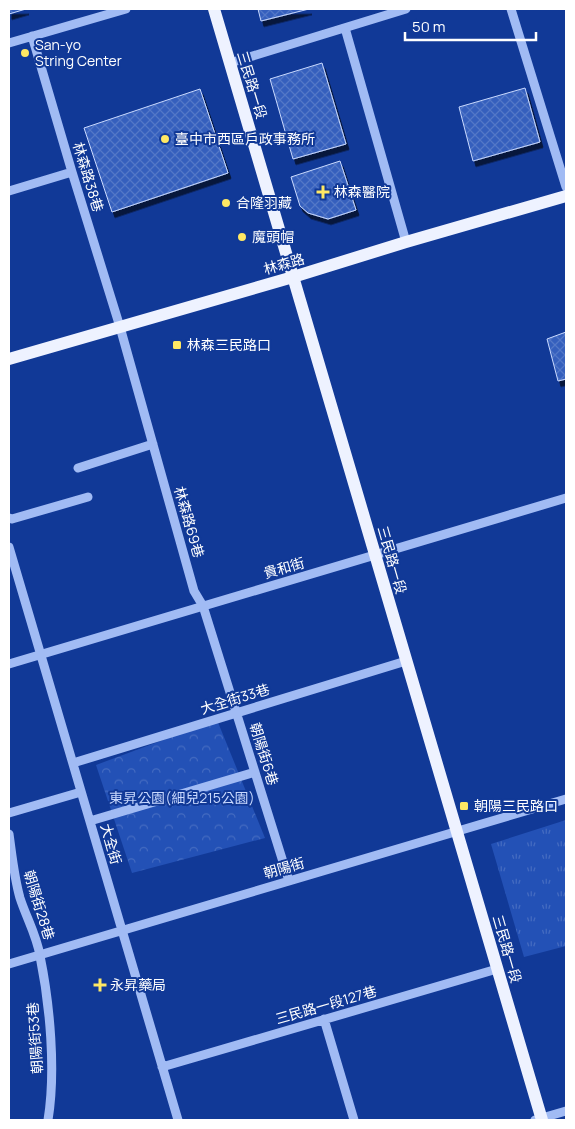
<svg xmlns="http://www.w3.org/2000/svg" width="575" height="1129" font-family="Manrope,'Noto Sans TC',sans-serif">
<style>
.grass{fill:url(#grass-tufts)}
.park{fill:url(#park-crowns)}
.building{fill:url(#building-cross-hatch);stroke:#c9d9fe;filter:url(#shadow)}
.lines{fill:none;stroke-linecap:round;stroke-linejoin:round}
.minor{stroke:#a1bbf4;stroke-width:9}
.major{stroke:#eef2ff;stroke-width:12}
.poi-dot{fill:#ffe864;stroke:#113997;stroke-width:2}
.labels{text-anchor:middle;stroke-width:4;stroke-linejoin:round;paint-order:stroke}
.poi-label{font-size:14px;fill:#fff;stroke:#113997;text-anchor:start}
.street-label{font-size:14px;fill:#fff;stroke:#113997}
.park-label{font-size:14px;fill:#c9d9fe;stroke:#113997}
</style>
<defs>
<pattern id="grass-tufts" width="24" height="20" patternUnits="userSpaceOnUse" patternTransform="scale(1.25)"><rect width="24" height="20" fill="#2351b6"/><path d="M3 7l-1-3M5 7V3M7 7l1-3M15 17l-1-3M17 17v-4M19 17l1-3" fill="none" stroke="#446bc1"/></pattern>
<pattern id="park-crowns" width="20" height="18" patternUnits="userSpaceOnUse" patternTransform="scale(1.25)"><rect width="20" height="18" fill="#2351b6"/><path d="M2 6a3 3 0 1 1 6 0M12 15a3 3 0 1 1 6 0" fill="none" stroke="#446bc1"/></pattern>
<pattern id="building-cross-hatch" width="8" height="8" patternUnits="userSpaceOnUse" patternTransform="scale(1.25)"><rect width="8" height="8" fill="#345fbd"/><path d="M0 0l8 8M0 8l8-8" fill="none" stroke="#5277c7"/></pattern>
<filter id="shadow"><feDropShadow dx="3" dy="5.5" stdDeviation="0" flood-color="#0009"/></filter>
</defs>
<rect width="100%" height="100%" fill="#113997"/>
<path class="grass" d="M 566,820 L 566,946 L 524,957 L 491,844 Z"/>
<path class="park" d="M 217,720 L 265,838 L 132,873 L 96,765 Z"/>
<path class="building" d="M 9,9 L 26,9 L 9,14 Z
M 258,9 L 309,9 L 261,21 Z
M 322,63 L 346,144 L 293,159 L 270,79 Z
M 525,88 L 540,142 L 473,161 L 459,107 Z
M 200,89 L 228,173 L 112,212 L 84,128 Z
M 340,161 L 356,210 L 328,219 L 308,213 L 300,206 L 291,177 Z
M 566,332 L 566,379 L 558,381 L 547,339 Z"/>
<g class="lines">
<path class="minor" d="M 511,9 L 566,187
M 345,28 L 406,242
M 32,36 L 72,172 L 120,327 L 194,591 L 203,606 L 289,881
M 9,43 L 126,9
M 230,63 L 406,9
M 9,191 L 72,172
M 78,468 L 153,444
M 9,518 L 12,519 L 88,497
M 9,547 L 178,1120
M 9,664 L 566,498
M 73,763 L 406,661
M 9,813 L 81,792
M 90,821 L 255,772
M 9,834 C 12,855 14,877 20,898 C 26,917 37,936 40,956 C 50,1005 56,1071 48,1120
M 9,964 L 566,799
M 324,1019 L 354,1120
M 162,1067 L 497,969
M 535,1120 L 566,1111"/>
<path class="major" d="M 214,9 L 542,1120
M 9,359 L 293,277 L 406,242 L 566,196"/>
</g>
<g class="poi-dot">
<circle cx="25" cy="53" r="5"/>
<circle cx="165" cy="139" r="5"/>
<path d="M320.5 184.5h5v5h5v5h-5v5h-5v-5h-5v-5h5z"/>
<circle cx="226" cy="203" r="5"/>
<circle cx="242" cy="237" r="5"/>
<rect x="172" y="340" width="10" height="10" rx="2.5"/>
<rect x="459" y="801" width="10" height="10" rx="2.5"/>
<path d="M97.5 977.5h5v5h5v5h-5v5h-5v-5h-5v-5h5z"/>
</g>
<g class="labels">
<g class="poi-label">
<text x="35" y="50">San-yo<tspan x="35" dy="16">String Center</tspan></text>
<text x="175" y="144">臺中市西區戶政事務所</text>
<text x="334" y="197">林森醫院</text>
<text x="236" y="208">合隆羽藏</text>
<text x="252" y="242">魔頭帽</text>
<text x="187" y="350">林森三民路口</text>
<text x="474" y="811">朝陽三民路口</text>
<text x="110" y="990">永昇藥局</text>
</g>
<g class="street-label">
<text transform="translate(252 85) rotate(73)" y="5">三民路一段</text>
<text transform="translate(88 177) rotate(73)" y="5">林森路38巷</text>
<text transform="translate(284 264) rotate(-16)" y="5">林森路</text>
<text transform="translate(189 522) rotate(74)" y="5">林森路69巷</text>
<text transform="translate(392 560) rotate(74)" y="5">三民路一段</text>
<text transform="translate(284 568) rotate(-16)" y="5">貴和街</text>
<text transform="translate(235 699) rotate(-17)" y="5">大全街33巷</text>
<text transform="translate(264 754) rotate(73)" y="5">朝陽街6巷</text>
<text transform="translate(111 844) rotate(74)" y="5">大全街</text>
<text transform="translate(284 868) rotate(-16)" y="5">朝陽街</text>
<text transform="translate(39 905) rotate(73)" y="5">朝陽街28巷</text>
<text transform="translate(507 949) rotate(74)" y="5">三民路一段</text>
<text transform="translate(326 1005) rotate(-16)" y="5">三民路一段127巷</text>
<text transform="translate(35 1038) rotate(-94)" y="5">朝陽街53巷</text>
</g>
<g class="park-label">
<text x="182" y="803">東昇公園(細兒215公園)</text>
</g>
</g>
<rect width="575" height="1129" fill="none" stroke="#ffffff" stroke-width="20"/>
<path d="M405 32v8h131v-8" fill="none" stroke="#ffffff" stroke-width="2.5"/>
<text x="412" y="32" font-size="15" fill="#ffffff" stroke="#113997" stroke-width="4" paint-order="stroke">50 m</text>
</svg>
